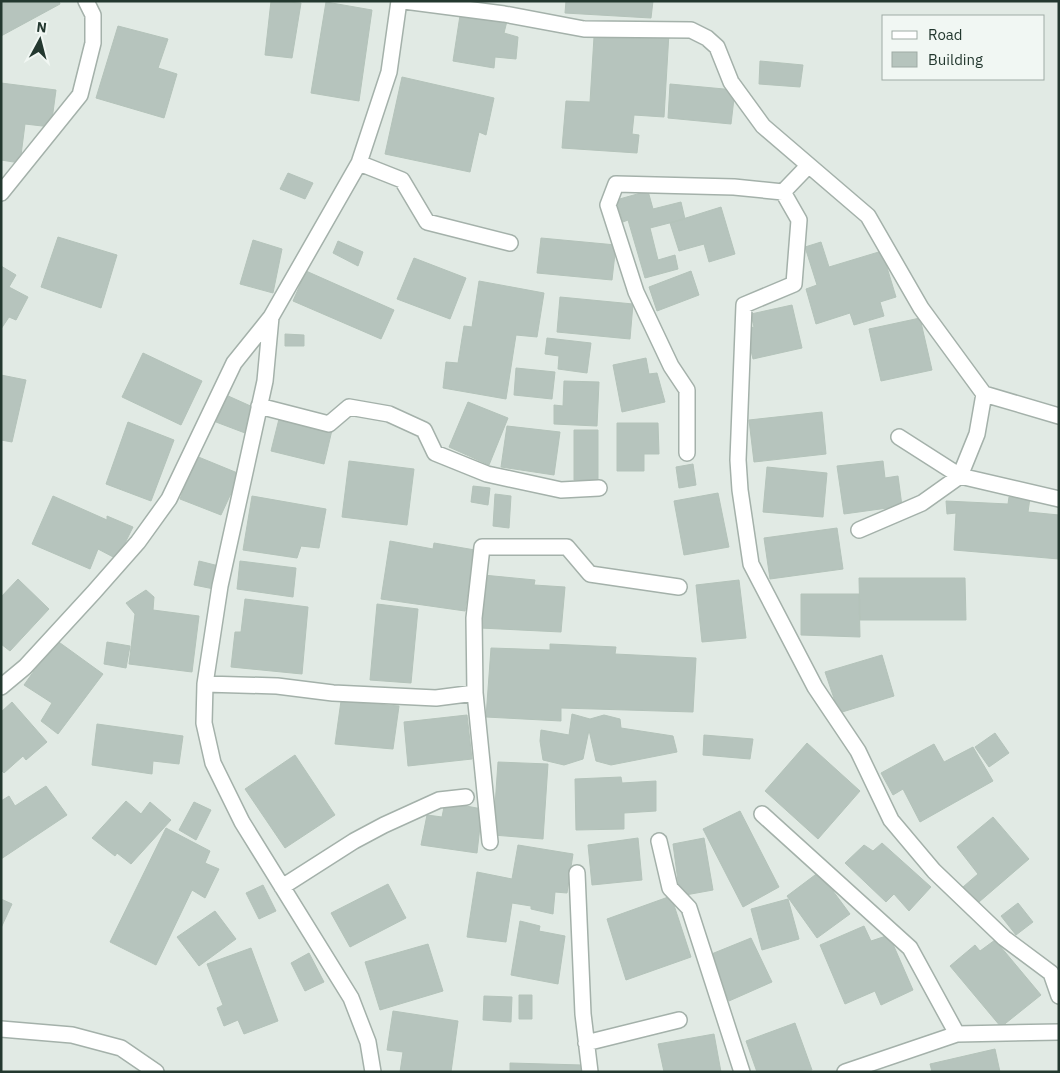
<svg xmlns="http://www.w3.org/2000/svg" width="1060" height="1073" font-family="'IBM Plex Sans',sans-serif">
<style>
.building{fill:#b6c4bd;stroke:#b4c3ba}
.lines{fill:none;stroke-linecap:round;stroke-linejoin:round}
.minor-casing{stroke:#a4b1aa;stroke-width:18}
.minor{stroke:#fff;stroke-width:15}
</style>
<rect width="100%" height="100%" fill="#e1eae4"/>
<path class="building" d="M 1,1 L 59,1 L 60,4 L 1,36 Z
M 271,1 L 301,3 L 292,58 L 265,55 Z
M 566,1 L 653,1 L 651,18 L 565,13 Z
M 326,2 L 372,10 L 359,101 L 311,93 Z
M 461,9 L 508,17 L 504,33 L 518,37 L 516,59 L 495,57 L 494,68 L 453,61 Z
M 118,26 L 168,39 L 158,68 L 177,74 L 164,118 L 96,98 Z
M 614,30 L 669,33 L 664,117 L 634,115 L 632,134 L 639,135 L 637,153 L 562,148 L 566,101 L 590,102 L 594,37 L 613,38 Z
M 760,61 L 803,65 L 800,87 L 759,84 Z
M 402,77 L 494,98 L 486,135 L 479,132 L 470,172 L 385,154 Z
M 1,83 L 56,90 L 51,127 L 25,124 L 20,163 L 1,160 Z
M 670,84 L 735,90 L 731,124 L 668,118 Z
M 288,173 L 313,183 L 305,199 L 280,189 Z
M 648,191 L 653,209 L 681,202 L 685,219 L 650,228 L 658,260 L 675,255 L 678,269 L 645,278 L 628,220 L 623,222 L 616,200 Z
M 721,207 L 735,254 L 709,262 L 704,244 L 679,251 L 670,223 Z
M 58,237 L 117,255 L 101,308 L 41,287 Z
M 541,238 L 616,245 L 612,280 L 537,273 Z
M 253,240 L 282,249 L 273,293 L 240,284 Z
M 338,241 L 363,252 L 358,266 L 333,253 Z
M 821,242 L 829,267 L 882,251 L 896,297 L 880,302 L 884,316 L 854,325 L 850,313 L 816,324 L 806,289 L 817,285 L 805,247 Z
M 414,258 L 466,278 L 450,319 L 397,299 Z
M 1,266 L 16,275 L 9,287 L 28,297 L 16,320 L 9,317 L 1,329 Z
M 306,271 L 394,310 L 381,339 L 293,301 Z
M 691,271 L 699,295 L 657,311 L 649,287 Z
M 479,281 L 544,293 L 537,337 L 516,335 L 506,399 L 443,388 L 446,362 L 458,363 L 464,326 L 472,327 Z
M 560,297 L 633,304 L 630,339 L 557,332 Z
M 792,305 L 802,348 L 753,359 L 746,329 L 754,327 L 751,314 Z
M 920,318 L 932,370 L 881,381 L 869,329 Z
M 285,334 L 304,335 L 304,346 L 285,346 Z
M 547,338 L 591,343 L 587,373 L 558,369 L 559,356 L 545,354 Z
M 143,353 L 202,381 L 181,425 L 122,397 Z
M 646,358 L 649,374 L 657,373 L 665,402 L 622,412 L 613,365 Z
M 516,368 L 555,372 L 552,399 L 514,395 Z
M 1,375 L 26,380 L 12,442 L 1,440 Z
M 564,381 L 599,382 L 597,426 L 554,424 L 554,405 L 563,406 Z
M 226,395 L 255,408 L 245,433 L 216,422 Z
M 468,402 L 508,418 L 489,465 L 449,447 Z
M 822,412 L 826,454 L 754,462 L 749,420 Z
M 279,419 L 332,430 L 324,464 L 271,451 Z
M 128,422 L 174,440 L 151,501 L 106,484 Z
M 617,423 L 658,423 L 659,454 L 644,454 L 644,471 L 617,471 Z
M 507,426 L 560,432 L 554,475 L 501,467 Z
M 574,430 L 598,430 L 598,480 L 574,480 Z
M 196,456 L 240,474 L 221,515 L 180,499 Z
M 349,461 L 414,469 L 407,525 L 342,517 Z
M 883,461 L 885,478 L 898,476 L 902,506 L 844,514 L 837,466 Z
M 693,464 L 696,485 L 679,488 L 676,467 Z
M 767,467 L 827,473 L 823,517 L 763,512 Z
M 473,486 L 490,488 L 488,505 L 471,502 Z
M 718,493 L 729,547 L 684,555 L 674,501 Z
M 495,494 L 511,496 L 509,528 L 493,526 Z
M 53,496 L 107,520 L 107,516 L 133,527 L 117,559 L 98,549 L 90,569 L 32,544 Z
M 252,496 L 326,509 L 319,548 L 301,546 L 297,558 L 243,550 Z
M 1009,497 L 1030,498 L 1028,512 L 1059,515 L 1059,559 L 954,550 L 956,513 L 947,514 L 946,501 L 1008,504 Z
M 837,528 L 843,569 L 770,579 L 764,538 Z
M 390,541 L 433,549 L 434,543 L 475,550 L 465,611 L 381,599 Z
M 199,561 L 219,566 L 214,589 L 194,585 Z
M 240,561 L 296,568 L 293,597 L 237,589 Z
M 483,575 L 535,580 L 534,585 L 565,587 L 561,632 L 480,628 Z
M 859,578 L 965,578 L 966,620 L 860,620 Z
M 18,579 L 49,609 L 10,651 L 1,644 L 1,597 Z
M 739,580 L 746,638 L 702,642 L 696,585 Z
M 146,590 L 154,597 L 153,610 L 199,616 L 192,672 L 129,664 L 135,614 L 126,603 Z
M 801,594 L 859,594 L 860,637 L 801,635 Z
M 245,599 L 308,607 L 302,674 L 231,667 L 235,632 L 241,632 Z
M 377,604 L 418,609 L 411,683 L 370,680 Z
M 56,640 L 103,674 L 58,734 L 41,721 L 52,703 L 24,685 Z
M 107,642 L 130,646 L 126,668 L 104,664 Z
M 550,644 L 616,647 L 615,654 L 696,658 L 693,712 L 561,708 L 561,721 L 486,717 L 491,648 L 550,650 Z
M 882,655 L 894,696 L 839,713 L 825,672 Z
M 341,701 L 399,706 L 393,749 L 335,744 Z
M 12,702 L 47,742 L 26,760 L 23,756 L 4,773 L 1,770 L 1,712 Z
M 572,714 L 590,719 L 604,715 L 620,719 L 621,728 L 673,736 L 677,752 L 611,765 L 596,761 L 589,730 L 583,759 L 564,765 L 543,760 L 540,741 L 541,730 L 569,735 Z
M 467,715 L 472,759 L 408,766 L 404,722 Z
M 97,724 L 183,736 L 179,764 L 153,761 L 152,774 L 92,765 Z
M 995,733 L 1009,753 L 989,767 L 975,747 Z
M 704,735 L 753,739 L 750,759 L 703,755 Z
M 807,743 L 860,791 L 818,839 L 765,791 Z
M 934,744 L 944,762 L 973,747 L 993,781 L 920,822 L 903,789 L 893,795 L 881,773 Z
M 295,755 L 335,815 L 285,848 L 245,789 Z
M 498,762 L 548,764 L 543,839 L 493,835 Z
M 621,777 L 622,783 L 656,781 L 656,811 L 624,813 L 624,829 L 576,830 L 575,779 Z
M 46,786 L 67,815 L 1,859 L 1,801 L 9,796 L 15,806 Z
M 126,801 L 141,814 L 150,802 L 171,820 L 131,864 L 117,853 L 115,856 L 92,838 Z
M 194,802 L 211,810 L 196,840 L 179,830 Z
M 445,802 L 482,809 L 477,853 L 421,845 L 427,815 L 442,817 Z
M 740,811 L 779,887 L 743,907 L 703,829 Z
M 993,817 L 1029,859 L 979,902 L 963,887 L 978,874 L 957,847 Z
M 166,828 L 210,851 L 205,863 L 219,869 L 205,898 L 192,890 L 156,965 L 110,942 Z
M 638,838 L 642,880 L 592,885 L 588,845 Z
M 704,838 L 713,890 L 680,896 L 673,844 Z
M 882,843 L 931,887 L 909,911 L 894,894 L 886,902 L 845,863 L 864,845 L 873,851 Z
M 518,845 L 573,854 L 567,893 L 555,892 L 553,914 L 531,909 L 531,906 L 512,903 L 506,942 L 467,937 L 477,872 L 512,879 Z
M 819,872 L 850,914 L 817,938 L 787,896 Z
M 388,884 L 406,918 L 350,947 L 331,913 Z
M 263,885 L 276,911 L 259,919 L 246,893 Z
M 671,896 L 691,957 L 626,980 L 607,919 Z
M 1,899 L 12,904 L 1,928 Z
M 788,899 L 799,939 L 762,950 L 751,909 Z
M 1018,903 L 1033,922 L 1016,935 L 1001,916 Z
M 215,911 L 236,939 L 199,966 L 177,937 Z
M 520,921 L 540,926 L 539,931 L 565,936 L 558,984 L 511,975 Z
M 864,926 L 871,941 L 889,935 L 913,990 L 881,1005 L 875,991 L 845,1004 L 820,945 Z
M 751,938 L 772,982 L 729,1001 L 709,955 Z
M 995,940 L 1041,995 L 1001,1027 L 950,966 L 975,945 L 980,951 Z
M 428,944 L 443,991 L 380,1010 L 365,962 Z
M 251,948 L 278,1021 L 244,1034 L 238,1020 L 224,1026 L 217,1008 L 223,1005 L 207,964 Z
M 309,953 L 324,982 L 305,991 L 291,963 Z
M 519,995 L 532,995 L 532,1019 L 519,1019 Z
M 484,996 L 512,997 L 511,1022 L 483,1020 Z
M 393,1011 L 458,1021 L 451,1072 L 400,1072 L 403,1052 L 387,1050 Z
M 795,1023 L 812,1070 L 757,1072 L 746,1041 Z
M 714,1034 L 721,1072 L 664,1072 L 658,1044 Z
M 995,1049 L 1000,1072 L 932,1072 L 930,1064 Z
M 510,1063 L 582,1065 L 582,1072 L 510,1072 Z"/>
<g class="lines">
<g class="minor-casing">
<path id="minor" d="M 404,1 L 504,14 L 584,29 L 691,30 L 707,38 L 717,47 L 731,82 L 763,126 L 868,216 L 921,308 L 984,394 L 1059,416
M 359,163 L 402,180 L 427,222 L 510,243
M 783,192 L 799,220 L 794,284 L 744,305 L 738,460 L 740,490 L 751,564 L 815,687 L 858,751 L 891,820 L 934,871 L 1004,938 L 1051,973 L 1059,996
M 783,192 L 808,166
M 1,193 L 80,95 L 93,43 L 93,15 L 86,1
M 259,406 L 329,424 L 349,407 L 389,414 L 424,430 L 435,453 L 487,474 L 561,490 L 599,488
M 899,437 L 960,476 L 1059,499
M 687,453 L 687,390 L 671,366 L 636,292 L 608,205 L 616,184 L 734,187 L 783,192
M 859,530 L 922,503 L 960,476 L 977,434 L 984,394
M 205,684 L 277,686 L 333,693 L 436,698 L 475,693 L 474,618 L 482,547 L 567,547 L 590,574 L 679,587
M 1,687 L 25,667 L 94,592 L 138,542 L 169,499 L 234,363 L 271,317
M 475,693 L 490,842
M 762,814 L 910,948 L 957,1034
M 659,841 L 670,888 L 689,908 L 742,1072
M 577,873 L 583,1014 L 590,1072
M 282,887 L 354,841 L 384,825 L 439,800 L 466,797
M 1,1029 L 72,1035 L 121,1048 L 156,1072
M 586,1043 L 679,1020
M 373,1072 L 368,1042 L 351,998 L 242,822 L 213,763 L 204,723 L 205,684 L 220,586 L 265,381 L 271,317 L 359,163 L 389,72 L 399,1
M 845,1072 L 957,1034 L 1059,1032"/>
</g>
<use href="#minor" class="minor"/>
</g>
<rect width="1060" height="1073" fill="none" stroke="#23382f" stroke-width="5"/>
<rect x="882" y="15" width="162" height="65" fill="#f1f7f3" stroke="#9faba5"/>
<rect x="892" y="31" width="25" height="8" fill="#ffffff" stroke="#9faba5"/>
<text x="928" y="40" font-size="15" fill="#23382f">Road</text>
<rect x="892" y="52" width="25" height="15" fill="#b6c4bd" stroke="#9faba5"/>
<text x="928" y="65" font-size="15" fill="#23382f">Building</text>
<g transform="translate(40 40) rotate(7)" stroke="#f1f7f3" stroke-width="4" paint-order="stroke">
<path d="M0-4L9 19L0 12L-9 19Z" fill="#23382f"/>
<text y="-8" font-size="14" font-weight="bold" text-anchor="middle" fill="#23382f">N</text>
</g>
</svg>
